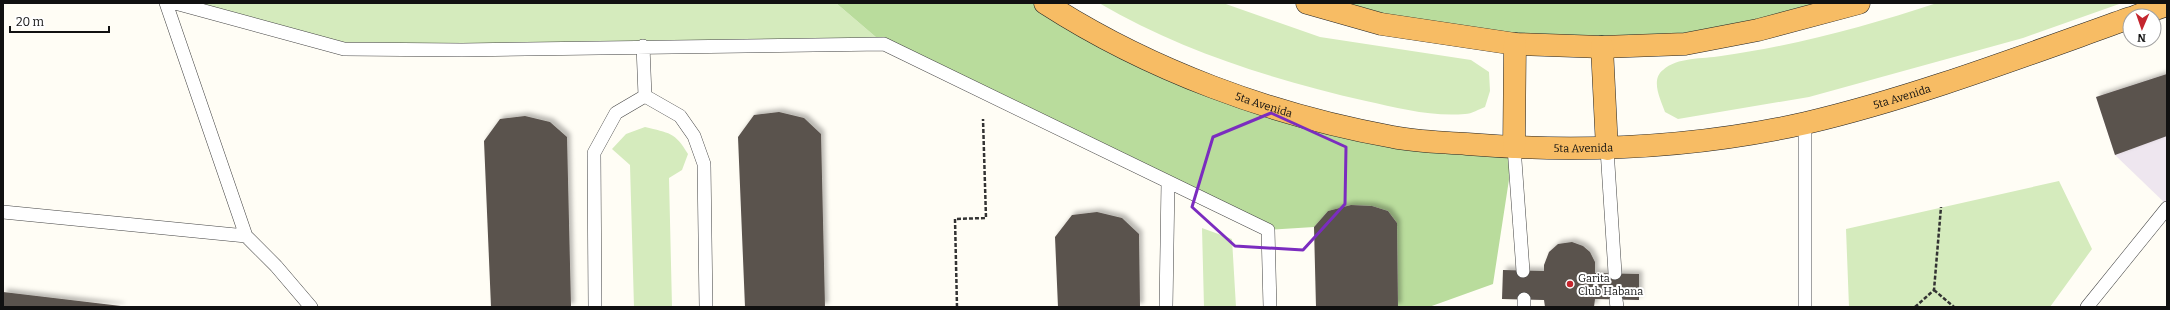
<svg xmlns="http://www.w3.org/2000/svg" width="2170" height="310" font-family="Bitter,serif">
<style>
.industrial{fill:#eee6ef}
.green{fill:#d5ebbd}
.forest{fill:#b9dc9c}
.building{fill:#5a524d;filter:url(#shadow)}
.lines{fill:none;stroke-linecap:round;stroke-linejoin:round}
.service-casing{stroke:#444;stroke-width:14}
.trunk-casing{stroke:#222;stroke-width:23}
.path{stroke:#333;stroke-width:2.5;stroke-dasharray:4 2;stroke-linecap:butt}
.service{stroke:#fff;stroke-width:13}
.trunk{stroke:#f7bc64;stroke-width:22}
.marked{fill:none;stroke:#7b2cbf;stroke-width:3;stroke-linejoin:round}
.poi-dot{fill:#c4262e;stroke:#fff;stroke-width:1.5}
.labels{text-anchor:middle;stroke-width:4;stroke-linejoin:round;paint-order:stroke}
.street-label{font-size:11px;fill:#111;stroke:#fff}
.poi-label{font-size:11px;fill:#111;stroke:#fff;text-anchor:start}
</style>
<defs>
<filter id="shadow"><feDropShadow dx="3.5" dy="-3.5" stdDeviation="2" flood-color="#0004"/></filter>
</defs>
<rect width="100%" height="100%" fill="#fffdf5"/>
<path class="industrial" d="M 2167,74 L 2167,205 L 2115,155 L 2096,97 Z"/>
<path class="green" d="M 195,3 L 836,3 L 884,44 L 344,49 Z
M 1099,3 L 1223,3 L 1320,37 L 1471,60 L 1489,72 L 1490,91 L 1485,107 C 1479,109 1472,114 1465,114 C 1432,117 1398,108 1366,101 C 1274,80 1181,51 1099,3 Z
M 1937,3 L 2122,3 L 2023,38 L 1809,97 L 1678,119 L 1665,112 C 1661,100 1650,80 1663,70 C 1677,57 1703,59 1721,56 C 1794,46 1867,26 1937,3 Z
M 645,127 C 669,133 675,132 688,154 L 682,170 L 669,178 L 672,307 L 634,307 L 630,165 L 612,149 L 626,134 Z
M 2059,181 L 2092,249 L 2050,307 L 1849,307 L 1846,229 Z
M 1202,228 L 1232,239 L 1236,307 L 1204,307 Z"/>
<path class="forest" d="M 836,3 L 1052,3 L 1134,53 L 1301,115 L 1514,147 L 1493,284 L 1429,307 L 1398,307 L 1397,223 L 1388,211 L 1372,206 L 1351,205 L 1328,211 L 1314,227 L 1268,230 L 884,44 Z
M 1307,3 L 1859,3 L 1602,47 Z"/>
<path class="building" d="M 2167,74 L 2167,136 L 2115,155 L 2096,97 Z
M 779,112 L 804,118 L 821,134 L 825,307 L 745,307 L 738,137 L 754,115 Z
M 525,116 L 550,122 L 567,137 L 571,307 L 491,307 L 484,141 L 500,119 Z
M 1351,205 L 1372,206 L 1388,211 L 1397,223 L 1398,307 L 1316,307 L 1314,227 L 1328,211 Z
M 1097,212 L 1122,218 L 1139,234 L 1140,307 L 1058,307 L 1055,237 L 1072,215 Z
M 1572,242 L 1583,246 L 1590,252 L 1595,262 L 1595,273 L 1639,274 L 1639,300 L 1595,299 L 1594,307 L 1545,307 L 1544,300 L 1502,299 L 1503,270 L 1544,271 L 1544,265 L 1549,252 L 1558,244 Z
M 3,292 L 121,306 L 121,307 L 3,307 Z"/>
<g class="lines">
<g class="service-casing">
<path id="service" d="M 175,3 L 344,49 L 462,50 L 884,44 L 1268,230 L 1270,307
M 643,46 L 645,96
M 645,96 L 680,116 L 694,136 L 704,164 L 706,307
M 1805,123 L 1805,307
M 1514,147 L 1523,271
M 1607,149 L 1615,273
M 3,212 L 246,236 L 166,3
M 246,236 L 276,266 L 311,307
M 1616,300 L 1617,307
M 595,307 L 594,153 L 616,113 L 645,96
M 1166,307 L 1168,182
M 1524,307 L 1524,299
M 2087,307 L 2167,208"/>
</g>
<g class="trunk-casing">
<g id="trunk">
<path id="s1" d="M 1045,3 C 1149,70 1271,115 1393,137 C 1417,142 1442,142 1467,144 C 1579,153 1695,148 1806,123 C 1916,97 2023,56 2130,18"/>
<path d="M 1307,3 L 1381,24 L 1515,44 L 1602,47 L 1685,44 L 1758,30 L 1859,3"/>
<path d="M 2136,16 L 2167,5"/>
<path d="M 1602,47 L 1607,149"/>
<path d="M 1514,147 L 1515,44"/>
</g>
</g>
<path class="path" d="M 1934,290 L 1954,307
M 957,307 L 955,219 L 986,218 L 983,119
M 1915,307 L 1934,290 L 1941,207"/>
<use href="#service" class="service"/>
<use href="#trunk" class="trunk"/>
</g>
<path class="marked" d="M 1271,113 L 1346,147 L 1345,204 L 1303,250 L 1235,246 L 1192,207 L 1213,137 Z"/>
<circle class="poi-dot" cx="1570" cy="284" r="4"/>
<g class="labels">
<g class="street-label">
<text dy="4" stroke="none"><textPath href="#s1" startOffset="890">5ta Avenida</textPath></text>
<text dy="4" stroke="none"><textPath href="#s1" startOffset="242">5ta Avenida</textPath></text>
<text dy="4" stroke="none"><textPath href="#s1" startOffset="566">5ta Avenida</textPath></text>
</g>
<g class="poi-label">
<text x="1578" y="282">Garita<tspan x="1578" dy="13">Club Habana</tspan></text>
</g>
</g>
<rect width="2170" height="310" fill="none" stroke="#111111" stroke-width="8"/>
<g transform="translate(2142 28) rotate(182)"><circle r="19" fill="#ffffff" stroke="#a0a0a0"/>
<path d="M0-3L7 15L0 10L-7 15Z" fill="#c4262e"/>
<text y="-6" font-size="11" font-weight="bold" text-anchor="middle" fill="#111111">N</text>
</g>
<path d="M10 26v6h99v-6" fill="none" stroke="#111111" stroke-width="2"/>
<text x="16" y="26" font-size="12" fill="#111111" stroke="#ffffff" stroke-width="3" paint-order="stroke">20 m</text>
</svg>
